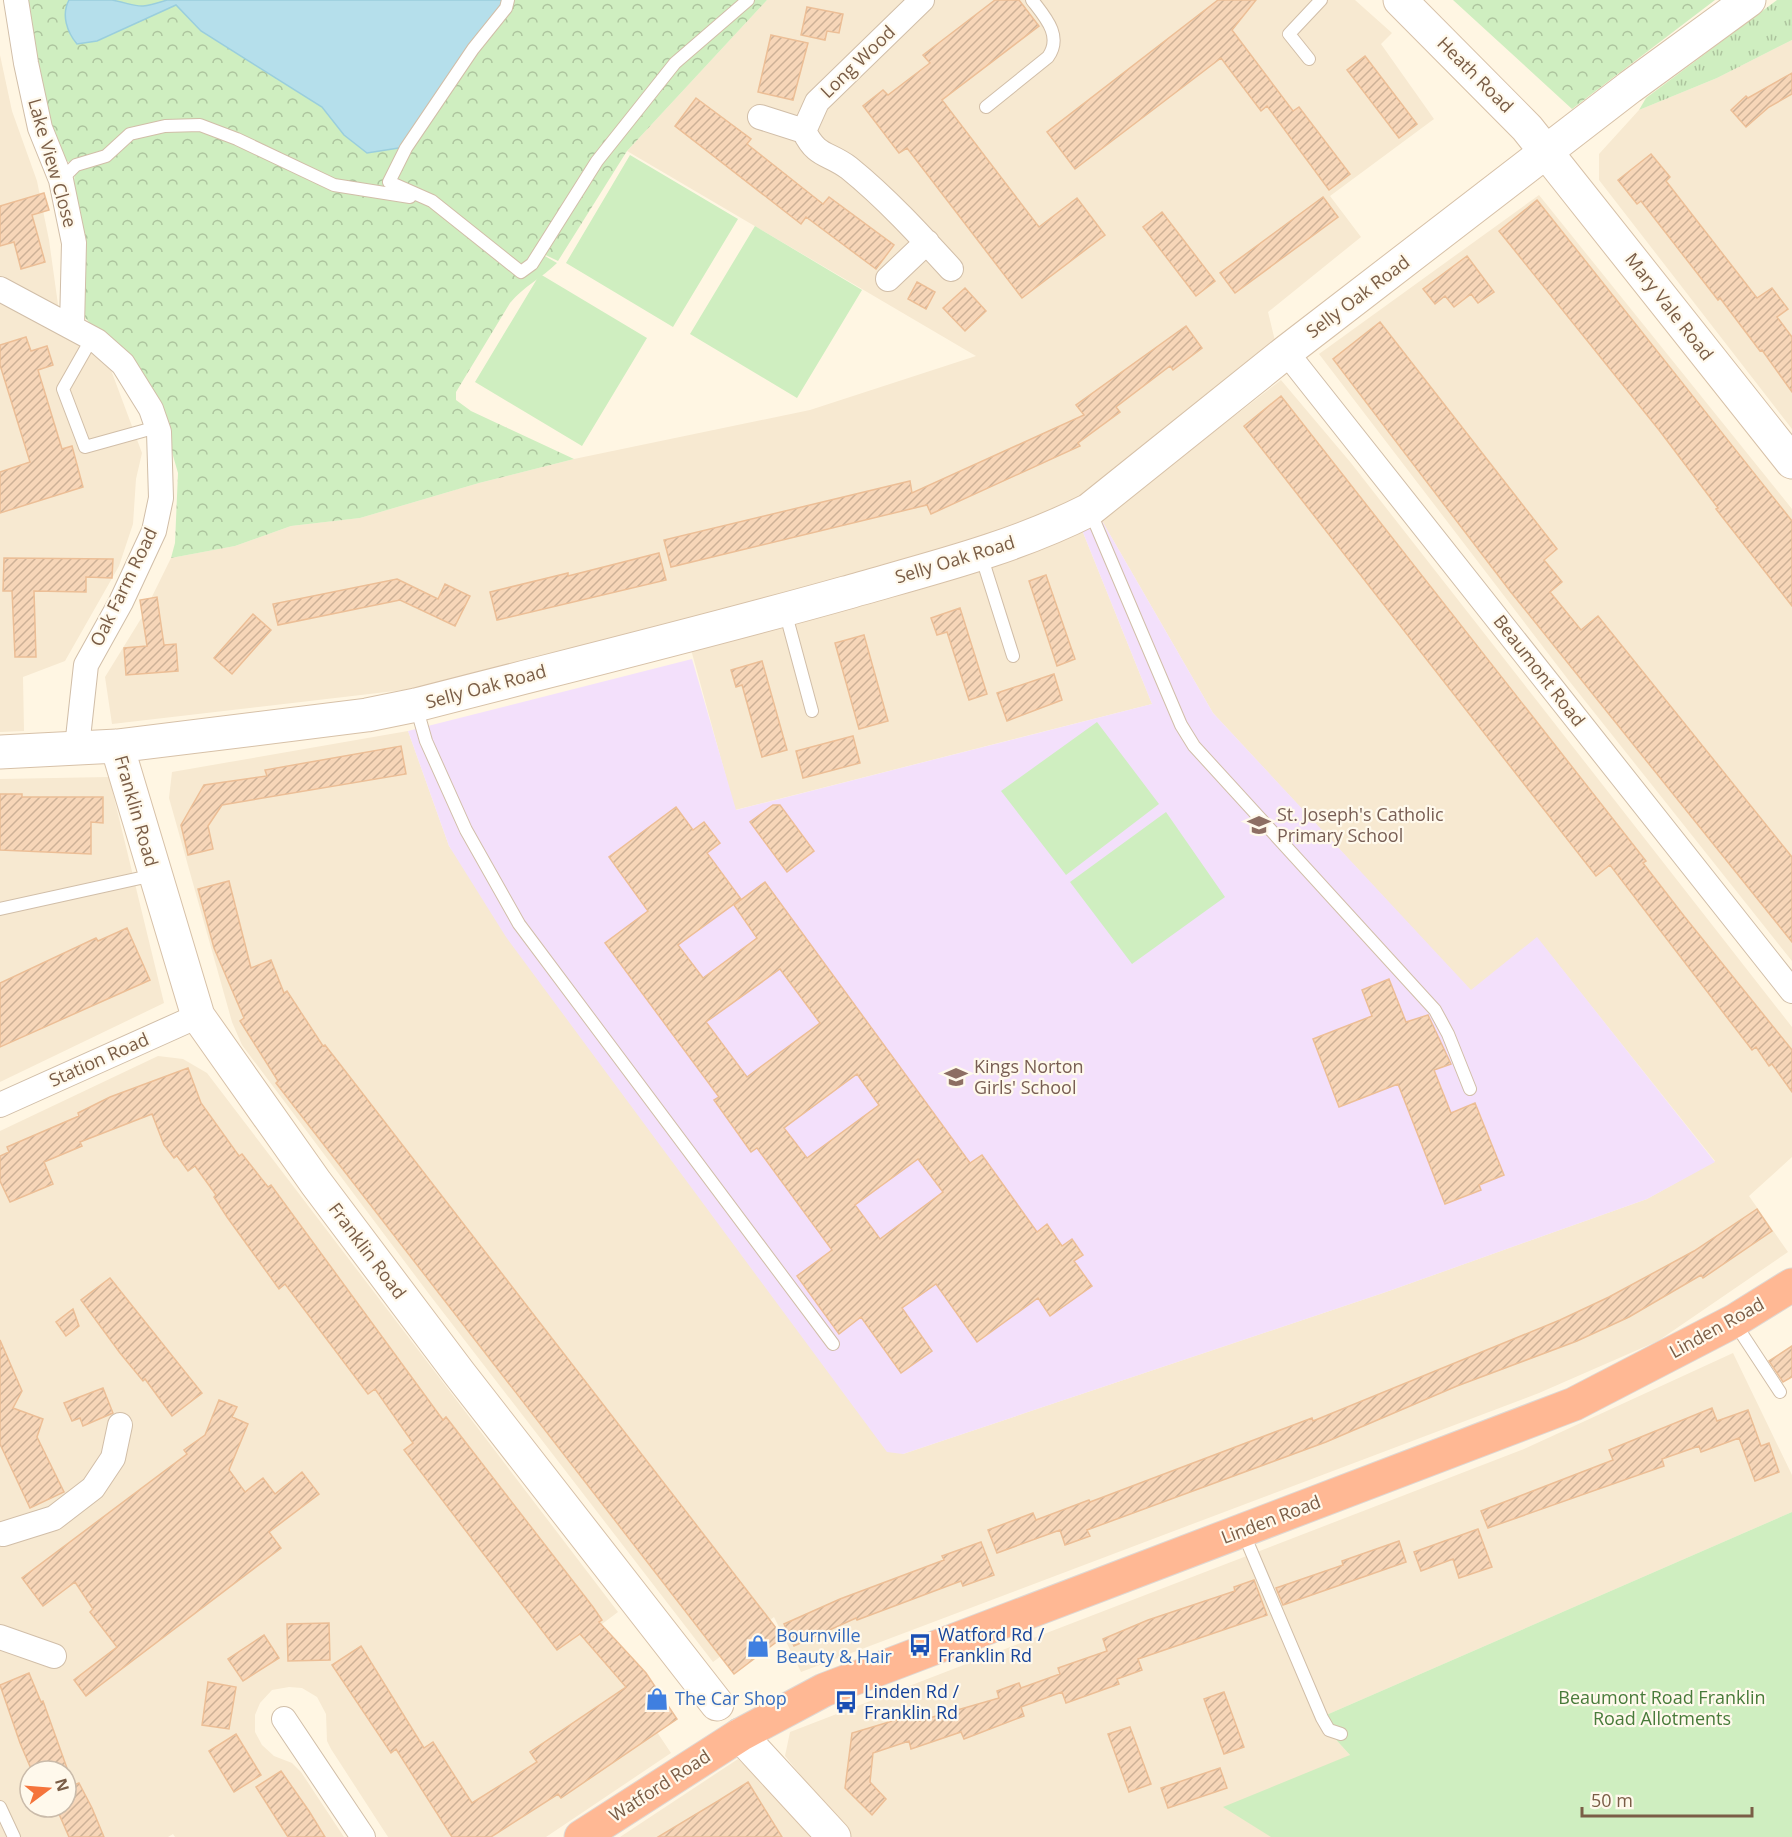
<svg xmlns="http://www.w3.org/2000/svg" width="1792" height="1837" font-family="'Open Sans',sans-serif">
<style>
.residential{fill:#f7e9d1;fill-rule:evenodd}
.education{fill:#f3e0fb}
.grass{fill:url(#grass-tufts)}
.park{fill:url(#park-crowns)}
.garden{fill:#cfeec0}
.water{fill:#b5dfeb;stroke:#9acedd;stroke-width:1.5}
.building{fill:url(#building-hatch);stroke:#ecbe96;stroke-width:1.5;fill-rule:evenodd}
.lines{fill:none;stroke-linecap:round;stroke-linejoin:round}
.lane-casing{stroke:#d1bea8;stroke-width:14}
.street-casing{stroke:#d1bea8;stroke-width:26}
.secondary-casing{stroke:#d7c1a8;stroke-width:35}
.highway-casing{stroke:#dfd8d3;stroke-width:35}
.lane{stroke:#fff;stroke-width:12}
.street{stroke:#fff;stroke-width:24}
.secondary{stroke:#fff;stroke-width:33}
.highway{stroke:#ffb894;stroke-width:33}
.labels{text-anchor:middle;stroke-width:4.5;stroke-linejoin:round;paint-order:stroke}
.street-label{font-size:18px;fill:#7a5d46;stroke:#fff9ec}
.education-label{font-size:18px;fill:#785e54;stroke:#fff9ec;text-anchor:start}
.transit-label{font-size:18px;fill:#164399;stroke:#fff9ec;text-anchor:start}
.shop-label{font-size:18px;fill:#366cbe;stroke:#fff9ec;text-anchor:start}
.park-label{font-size:18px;fill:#487b3a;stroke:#fff9ec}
</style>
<defs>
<pattern id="grass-tufts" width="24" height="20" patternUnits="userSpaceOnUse" patternTransform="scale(1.5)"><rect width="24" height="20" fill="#cfeec0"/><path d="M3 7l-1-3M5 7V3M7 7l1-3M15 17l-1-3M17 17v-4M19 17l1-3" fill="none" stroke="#adc49e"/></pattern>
<pattern id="park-crowns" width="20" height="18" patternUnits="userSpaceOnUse" patternTransform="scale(1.5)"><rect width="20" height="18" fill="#cfeec0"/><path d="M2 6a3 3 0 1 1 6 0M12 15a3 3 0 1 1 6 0" fill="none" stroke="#adc49e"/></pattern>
<pattern id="building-hatch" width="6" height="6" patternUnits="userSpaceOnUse" patternTransform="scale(1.5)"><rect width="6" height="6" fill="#f7d6b8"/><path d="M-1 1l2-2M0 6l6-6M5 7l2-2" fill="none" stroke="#cdb197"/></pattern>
</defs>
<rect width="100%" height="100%" fill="#fff6e3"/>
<path class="residential" d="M 767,0 L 1355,0 L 1392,33 L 1381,44 L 1434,119 L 1330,196 L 1361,237 L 1268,312 L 1276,345 L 1080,525 L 1152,704 L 735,810 L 684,624 L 412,689 L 112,724 L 105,677 L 142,617 L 171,558 L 235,546 L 291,526 L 360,518 L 479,483 L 574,459 L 810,410 L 976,356 L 627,151 Z
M 1792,40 L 1792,429 L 1599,180 L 1599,154 L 1639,110 L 1717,78 Z
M 0,55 L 12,111 L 37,181 L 49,240 L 61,326 L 111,370 L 142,453 L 136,479 L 133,524 L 119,566 L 65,661 L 23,677 L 24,731 L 0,732 Z
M 1539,195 L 1792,509 L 1792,961 L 1570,682 L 1319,354 Z
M 1281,380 L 1351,463 L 1792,1027 L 1792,1157 L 1749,1196 L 1788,1252 L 1658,1341 L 1539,1393 L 801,1672 L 774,1617 L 713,1662 L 429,1294 L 242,1045 L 232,1022 L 169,798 L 172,772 L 408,731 L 449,846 L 903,1454 L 1386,1292 L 1647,1199 L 1715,1161 L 1537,938 L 1471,991 L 1213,713 L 1101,519 Z
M 109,777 L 164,1003 L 0,1082 L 0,779 Z
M 158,1056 L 183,1059 L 207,1073 L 618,1612 L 586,1636 L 627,1687 L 671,1753 L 546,1837 L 388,1837 L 331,1749 L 327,1741 L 326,1714 L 317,1697 L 302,1688 L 289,1687 L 272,1690 L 260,1703 L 255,1715 L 255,1732 L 262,1745 L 274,1756 L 292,1763 L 301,1772 L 344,1837 L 175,1837 L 173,1834 L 168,1837 L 0,1837 L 0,1131 ZM 30,1771 L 66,1771 L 66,1807 L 30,1807 Z
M 1733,1353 L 1792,1475 L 1792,1512 L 1317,1719 L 1350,1755 L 1272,1837 L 851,1837 L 785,1756 L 790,1732 L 1524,1449 Z
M 738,1759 L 817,1837 L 620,1837 Z"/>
<path class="education" d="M 1101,519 L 1213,713 L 1471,990 L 1537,937 L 1715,1162 L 1647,1199 L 1386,1292 L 903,1454 L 887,1452 L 506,937 L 449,846 L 408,731 L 692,659 L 736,810 L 1152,704 L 1080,525 Z"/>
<path class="grass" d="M 1777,0 L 1792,0 L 1792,40 L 1717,78 L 1639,110 L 1646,98 Z"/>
<path class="park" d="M 28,0 L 767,0 L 627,151 L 558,261 L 531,248 L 557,263 C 542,278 524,286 510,303 L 456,392 L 456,400 L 471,411 L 574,459 L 479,483 L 360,518 L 291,526 L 235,546 L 171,558 L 175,543 L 178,473 L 157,400 L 81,313 L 86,261 L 73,188 L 76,165 L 60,158 L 36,66 Z
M 1453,0 L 1715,0 L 1572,109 Z"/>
<path class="garden" d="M 630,155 L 738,219 L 673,327 L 566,263 Z
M 755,226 L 862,290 L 797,398 L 690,334 Z
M 540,274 L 647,338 L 582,446 L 475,382 Z
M 1097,722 L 1159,804 L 1066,875 L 1001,791 Z
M 1166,812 L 1225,897 L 1132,964 L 1070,882 Z
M 1792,1512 L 1792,1837 L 1271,1837 L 1223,1807 L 1350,1755 L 1317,1719 Z"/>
<path class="water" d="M 69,0 C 82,0 98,0 112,0 C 141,6 136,10 167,0 L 507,0 L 405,147 L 367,153 L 344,135 L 322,107 L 201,31 L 176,5 L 97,41 L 77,44 C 67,32 61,15 69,0 Z"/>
<path class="building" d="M 995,0 L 1019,0 L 1039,26 L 942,100 L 1039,227 L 1077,198 L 1105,235 L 1022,298 L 907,148 L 899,153 L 863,106 L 883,90 L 888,95 L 930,63 L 923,55 Z
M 1218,0 L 1256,0 L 1232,30 L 1293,111 L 1299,107 L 1350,174 L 1329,190 L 1267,106 L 1261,111 L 1221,58 L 1075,169 L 1047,132 Z
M 807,7 L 843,14 L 839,33 L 827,31 L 825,40 L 801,35 Z
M 771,35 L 808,43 L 793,100 L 758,92 Z
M 1365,56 L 1417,124 L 1399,138 L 1347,70 Z
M 1792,73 L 1792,94 L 1769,107 L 1746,127 L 1731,110 L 1746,96 L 1748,98 Z
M 696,98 L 751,139 L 747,144 L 823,204 L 829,197 L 894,245 L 876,269 L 806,217 L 801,224 L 675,126 Z
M 1651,154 L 1670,177 L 1666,181 L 1757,298 L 1772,288 L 1788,309 L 1777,317 L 1792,337 L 1792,392 L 1762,350 L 1760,351 L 1720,298 L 1718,300 L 1641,201 L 1637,204 L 1618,180 Z
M 44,193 L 49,210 L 32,215 L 45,262 L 21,269 L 14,242 L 0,246 L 0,206 Z
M 1323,197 L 1338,217 L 1235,293 L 1220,273 Z
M 1537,200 L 1792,521 L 1792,606 L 1716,509 L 1718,508 L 1659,430 L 1499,231 Z
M 1162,212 L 1215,281 L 1196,296 L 1143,227 Z
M 1467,256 L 1494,292 L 1478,303 L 1471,294 L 1454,307 L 1445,296 L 1435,304 L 1423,289 Z
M 917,282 L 935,292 L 926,309 L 908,299 Z
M 965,288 L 986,311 L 965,331 L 943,308 Z
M 1380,322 L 1557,549 L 1544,560 L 1562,582 L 1550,592 L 1581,630 L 1598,616 L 1792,857 L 1792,942 L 1510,591 L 1333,359 Z
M 1186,326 L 1202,348 L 1173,370 L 1170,366 L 1116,407 L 1120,412 L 1078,443 L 1080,446 L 931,514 L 927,505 L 671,567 L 664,540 L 910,481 L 912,493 L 1084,415 L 1076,405 Z
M 26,337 L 31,351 L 47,346 L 53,365 L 38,370 L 62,449 L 72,446 L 83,487 L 0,513 L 0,472 L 30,462 L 0,365 L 0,345 Z
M 1281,396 L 1646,861 L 1643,863 L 1684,916 L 1792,1050 L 1792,1092 L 1772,1064 L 1769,1066 L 1756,1047 L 1752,1050 L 1610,865 L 1596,876 L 1244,426 Z
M 659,553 L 666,580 L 497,620 L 490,592 L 568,573 L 568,576 Z
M 4,558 L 113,559 L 112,578 L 86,577 L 86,592 L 34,591 L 36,657 L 15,657 L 12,591 L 3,591 Z
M 1046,575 L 1075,659 L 1057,666 L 1029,581 Z
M 397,579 L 438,599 L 445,584 L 470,596 L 455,626 L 400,600 L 278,625 L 273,604 Z
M 157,597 L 164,645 L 176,644 L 178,671 L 126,675 L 124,648 L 147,646 L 140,600 Z
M 960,608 L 987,694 L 969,700 L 947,632 L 937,635 L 931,618 Z
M 253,614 L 271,630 L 232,674 L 214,658 Z
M 864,635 L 888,721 L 859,729 L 835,643 Z
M 762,661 L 787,750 L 762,757 L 742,685 L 736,687 L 731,670 Z
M 1054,674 L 1062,700 L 1007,721 L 997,693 Z
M 853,736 L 860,763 L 803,778 L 796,751 Z
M 401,746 L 406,774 L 222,805 L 208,826 L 213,849 L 188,855 L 181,825 L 204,785 L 267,776 L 265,770 Z
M 0,794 L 22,794 L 22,797 L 103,797 L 103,823 L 91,822 L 91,854 L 0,850 Z
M 773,805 L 780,805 L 814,851 L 787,872 L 750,822 Z
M 676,807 L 693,830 L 704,822 L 720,843 L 707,853 L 741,899 L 678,945 L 703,978 L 757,938 L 734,905 L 765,882 L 970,1163 L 982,1155 L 1037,1232 L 1047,1224 L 1062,1246 L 1072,1239 L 1083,1255 L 1074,1261 L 1092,1286 L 1050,1316 L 1038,1298 L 977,1342 L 936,1284 L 902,1308 L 932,1351 L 901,1373 L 861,1317 L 839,1334 L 797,1276 L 832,1250 L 757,1148 L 751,1152 L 714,1100 L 719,1097 L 605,943 L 648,911 L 609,857 ZM 780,969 L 820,1023 L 747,1077 L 706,1022 ZM 857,1074 L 879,1105 L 807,1158 L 784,1128 ZM 918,1159 L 943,1192 L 880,1239 L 855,1205 Z
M 229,881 L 251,968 L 271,960 L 284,993 L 287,991 L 323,1046 L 325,1045 L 346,1072 L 783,1637 L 734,1674 L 276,1083 L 278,1081 L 240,1021 L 244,1018 L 214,948 L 198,889 Z
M 127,928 L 150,980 L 0,1047 L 0,983 L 96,938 L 98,941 Z
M 1389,979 L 1406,1022 L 1428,1015 L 1451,1064 L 1434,1070 L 1451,1113 L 1475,1103 L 1504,1175 L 1479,1185 L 1481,1190 L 1445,1204 L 1398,1084 L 1339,1107 L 1313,1039 L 1372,1016 L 1362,990 Z
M 188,1068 L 201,1103 L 239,1156 L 242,1154 L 268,1187 L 271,1185 L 443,1420 L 446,1417 L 593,1607 L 602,1620 L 599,1622 L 646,1673 L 677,1719 L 561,1798 L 558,1794 L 491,1837 L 452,1837 L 396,1749 L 391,1753 L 332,1665 L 361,1646 L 424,1748 L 433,1742 L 472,1803 L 537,1762 L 530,1752 L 626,1687 L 580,1634 L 557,1650 L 404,1450 L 413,1443 L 375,1389 L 368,1394 L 285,1284 L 279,1289 L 227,1217 L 214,1197 L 216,1195 L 195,1166 L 188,1171 L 177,1156 L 174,1158 L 164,1145 L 152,1114 L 80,1142 L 82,1146 L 44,1162 L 53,1184 L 10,1202 L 0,1181 L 0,1156 L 9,1152 L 7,1147 L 79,1116 L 78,1113 L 110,1097 Z
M 1757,1209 L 1772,1231 L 1703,1278 L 1701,1275 L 1629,1317 L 1577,1341 L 1457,1386 L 1326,1442 L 1087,1530 L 1090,1536 L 1079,1540 L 1065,1545 L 1060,1530 L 997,1553 L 988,1530 L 1033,1513 L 1036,1520 L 1089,1500 L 1090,1502 L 1312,1418 L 1313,1421 L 1560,1320 L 1609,1297 L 1694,1251 Z
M 110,1278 L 202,1393 L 172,1416 L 145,1379 L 143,1381 L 120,1353 L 81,1300 Z
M 73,1309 L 79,1326 L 66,1336 L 56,1322 Z
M 0,1340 L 22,1391 L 13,1408 L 43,1419 L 37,1437 L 64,1492 L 30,1508 L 0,1444 Z
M 1792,1346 L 1792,1377 L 1783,1382 L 1769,1361 Z
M 103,1388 L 113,1413 L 83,1426 L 80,1418 L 72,1421 L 64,1403 Z
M 219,1400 L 237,1407 L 232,1417 L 248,1424 L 229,1470 L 245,1492 L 263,1478 L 275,1494 L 302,1472 L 319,1494 L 269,1532 L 281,1548 L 86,1696 L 74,1680 L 117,1647 L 90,1612 L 93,1609 L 75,1582 L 43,1606 L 22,1578 L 187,1454 L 184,1450 L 205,1435 Z
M 1712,1408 L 1717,1421 L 1748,1410 L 1761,1446 L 1769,1443 L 1779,1472 L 1755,1481 L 1739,1438 L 1701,1452 L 1699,1446 L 1662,1459 L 1664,1466 L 1488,1528 L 1481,1511 L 1613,1460 L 1609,1450 Z
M 1478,1529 L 1492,1567 L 1459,1578 L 1453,1559 L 1421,1571 L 1414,1552 Z
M 1399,1541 L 1406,1562 L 1283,1605 L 1276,1588 L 1343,1565 L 1342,1561 Z
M 981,1542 L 994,1575 L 963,1586 L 961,1581 L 857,1620 L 856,1618 L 794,1646 L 784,1624 L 840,1599 L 944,1560 L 942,1556 Z
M 1254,1580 L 1267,1615 L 1138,1659 L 1142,1670 L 1117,1679 L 1119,1684 L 1066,1703 L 1062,1692 L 1021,1707 L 1024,1716 L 964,1739 L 961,1732 L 911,1749 L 909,1741 L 873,1753 L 870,1782 L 886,1799 L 872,1815 L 845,1788 L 852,1733 L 916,1714 L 919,1721 L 999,1698 L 997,1691 L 1019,1683 L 1021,1688 L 1060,1674 L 1058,1668 L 1107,1651 L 1103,1639 L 1148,1620 L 1235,1591 L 1234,1587 Z
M 329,1623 L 330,1660 L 288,1661 L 287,1624 Z
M 264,1635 L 279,1658 L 243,1681 L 228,1659 Z
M 29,1673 L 41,1702 L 43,1701 L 68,1771 L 32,1771 L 20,1743 L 0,1685 Z
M 208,1682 L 236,1687 L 229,1729 L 202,1725 Z
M 1224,1692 L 1244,1747 L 1224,1754 L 1204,1699 Z
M 1130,1727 L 1151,1784 L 1129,1792 L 1108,1734 Z
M 236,1734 L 261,1775 L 234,1792 L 209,1751 Z
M 1220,1768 L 1227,1788 L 1168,1808 L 1161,1788 Z
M 281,1771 L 309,1811 L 325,1837 L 288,1837 L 256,1787 Z
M 748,1782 L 782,1837 L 658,1837 L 718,1801 Z
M 79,1783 L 92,1808 L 104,1837 L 69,1837 L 56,1807 L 66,1807 L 66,1788 Z"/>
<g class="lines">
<g class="lane-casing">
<path id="lane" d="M 508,0 L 506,8 L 473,49 L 406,148 L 389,182 L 432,201 L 521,272 L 532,264 L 597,161 L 675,63 L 748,0
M 1309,59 L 1289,34 L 1321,0
M 986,107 L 1048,57 C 1063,36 1045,17 1032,0
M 61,180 L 76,165 L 106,156 L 130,134 L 165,126 L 200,125 L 237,139 L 334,185 L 410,197
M 92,338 L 63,389 L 85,447 L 157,427
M 1090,511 L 1181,725 L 1194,746 L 1435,1010 L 1448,1034 L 1470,1089
M 981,555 L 1013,656
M 785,611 L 812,711
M 416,706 L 426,741 L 466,830 L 519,924 L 833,1344
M 0,909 L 154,875
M 1734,1322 L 1780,1392
M 1243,1532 L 1322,1718 L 1329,1730 L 1341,1734
M 0,1807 L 14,1837"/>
</g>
<g class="street-casing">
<path id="street" d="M 16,0 L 26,63 L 40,128 L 61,180 L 74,243 L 72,327
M 922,0 L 817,102 L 804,131 C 817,158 828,152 849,168 C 886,198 919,234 951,269
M 760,117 L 804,131
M 888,279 L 927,242
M 0,289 L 97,341 L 123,364 L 151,409 L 159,432 L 161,498 L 154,531 L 121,602 L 86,665 L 77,747
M 1286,352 L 1792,991
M 0,1105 L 198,1016
M 3,1534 L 54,1518 L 93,1488 L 113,1458 L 120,1425
M 0,1637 L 54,1656
M 284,1719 L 363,1837"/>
</g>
<g class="secondary-casing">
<path id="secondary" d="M 1400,0 L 1527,128 L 1792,462
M 117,746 L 198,1016 L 316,1183 L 459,1373 L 717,1704
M 0,752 L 117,746 L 367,715 L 416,705 C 559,668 703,633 845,593 C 928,569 1012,549 1089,510 L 1286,352 L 1630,87 L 1749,0
M 740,1735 L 834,1837"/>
</g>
<g class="highway-casing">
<path id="highway" d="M 581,1837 L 740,1735 L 824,1690 L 1574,1404 L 1734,1321 L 1792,1285"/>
</g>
<use href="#lane" class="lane"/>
<use href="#street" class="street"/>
<use href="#secondary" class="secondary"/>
<use href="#highway" class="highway"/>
</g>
<defs>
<g id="school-bare" transform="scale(1.8)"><path d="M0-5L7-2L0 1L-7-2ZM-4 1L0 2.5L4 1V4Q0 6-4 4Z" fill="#8d6e63" stroke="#fff9ec" stroke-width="2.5" paint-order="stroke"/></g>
<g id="bus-bare" transform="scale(1.8)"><path d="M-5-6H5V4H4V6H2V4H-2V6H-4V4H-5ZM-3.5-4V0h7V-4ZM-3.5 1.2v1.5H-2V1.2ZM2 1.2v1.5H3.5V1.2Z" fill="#1a4fb4" stroke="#fff9ec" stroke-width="2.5" paint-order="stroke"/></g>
<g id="shop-bare" transform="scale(1.8)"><path d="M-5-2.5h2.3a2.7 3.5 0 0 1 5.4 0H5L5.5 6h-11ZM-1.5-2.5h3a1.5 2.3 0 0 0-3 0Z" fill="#3f7fe0" stroke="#fff9ec" stroke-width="2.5" paint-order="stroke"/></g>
</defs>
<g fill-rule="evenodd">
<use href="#school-bare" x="1259" y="825"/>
<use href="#school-bare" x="956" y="1077"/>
<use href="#bus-bare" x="920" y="1645"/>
<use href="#shop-bare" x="758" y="1646"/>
<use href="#shop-bare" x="657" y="1699"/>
<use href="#bus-bare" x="846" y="1702"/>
</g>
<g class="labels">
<g class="street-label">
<text transform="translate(858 62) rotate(-44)" y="6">Long Wood</text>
<text transform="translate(1475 75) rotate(45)" y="6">Heath Road</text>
<text transform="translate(52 163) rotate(74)" y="6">Lake View Close</text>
<text transform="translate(1358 297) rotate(-37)" y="6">Selly Oak Road</text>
<text transform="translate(1669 307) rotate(52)" y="6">Mary Vale Road</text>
<text transform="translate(955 560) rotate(-17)" y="6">Selly Oak Road</text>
<text transform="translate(124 587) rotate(-64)" y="6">Oak Farm Road</text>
<text transform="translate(1539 671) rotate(52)" y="6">Beaumont Road</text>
<text transform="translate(486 687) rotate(-15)" y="6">Selly Oak Road</text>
<text transform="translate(136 811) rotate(74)" y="6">Franklin Road</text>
<text transform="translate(99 1060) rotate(-24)" y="6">Station Road</text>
<text transform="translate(367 1251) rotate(53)" y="6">Franklin Road</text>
<text transform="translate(1717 1328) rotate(-29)" y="6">Linden Road</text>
<text transform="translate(1271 1520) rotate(-21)" y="6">Linden Road</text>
<text transform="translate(660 1786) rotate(-33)" y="6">Watford Road</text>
</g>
<g class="education-label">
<text x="1277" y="821">St. Joseph's Catholic<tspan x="1277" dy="21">Primary School</tspan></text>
<text x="974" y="1073">Kings Norton<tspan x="974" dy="21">Girls' School</tspan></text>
</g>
<g class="transit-label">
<text x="938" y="1641">Watford Rd /<tspan x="938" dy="21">Franklin Rd</tspan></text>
<text x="864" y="1698">Linden Rd /<tspan x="864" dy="21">Franklin Rd</tspan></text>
</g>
<g class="shop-label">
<text x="776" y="1642">Bournville<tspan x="776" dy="21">Beauty &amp; Hair</tspan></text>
<text x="675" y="1705">The Car Shop</text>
</g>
<g class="park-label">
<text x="1662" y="1704">Beaumont Road Franklin<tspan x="1662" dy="21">Road Allotments</tspan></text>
</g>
</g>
<g transform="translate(48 1789) rotate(74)"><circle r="28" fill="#fff9ec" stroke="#cabbaa" stroke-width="1.5"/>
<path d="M0-4.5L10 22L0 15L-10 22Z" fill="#f5743b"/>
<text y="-9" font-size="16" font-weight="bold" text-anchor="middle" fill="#7a5d46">N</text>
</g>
<path d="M1582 1807v9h170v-9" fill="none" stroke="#7a5d46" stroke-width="3"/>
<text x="1591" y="1807" font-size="18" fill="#7a5d46" stroke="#fff9ec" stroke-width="4.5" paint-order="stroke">50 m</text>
</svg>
